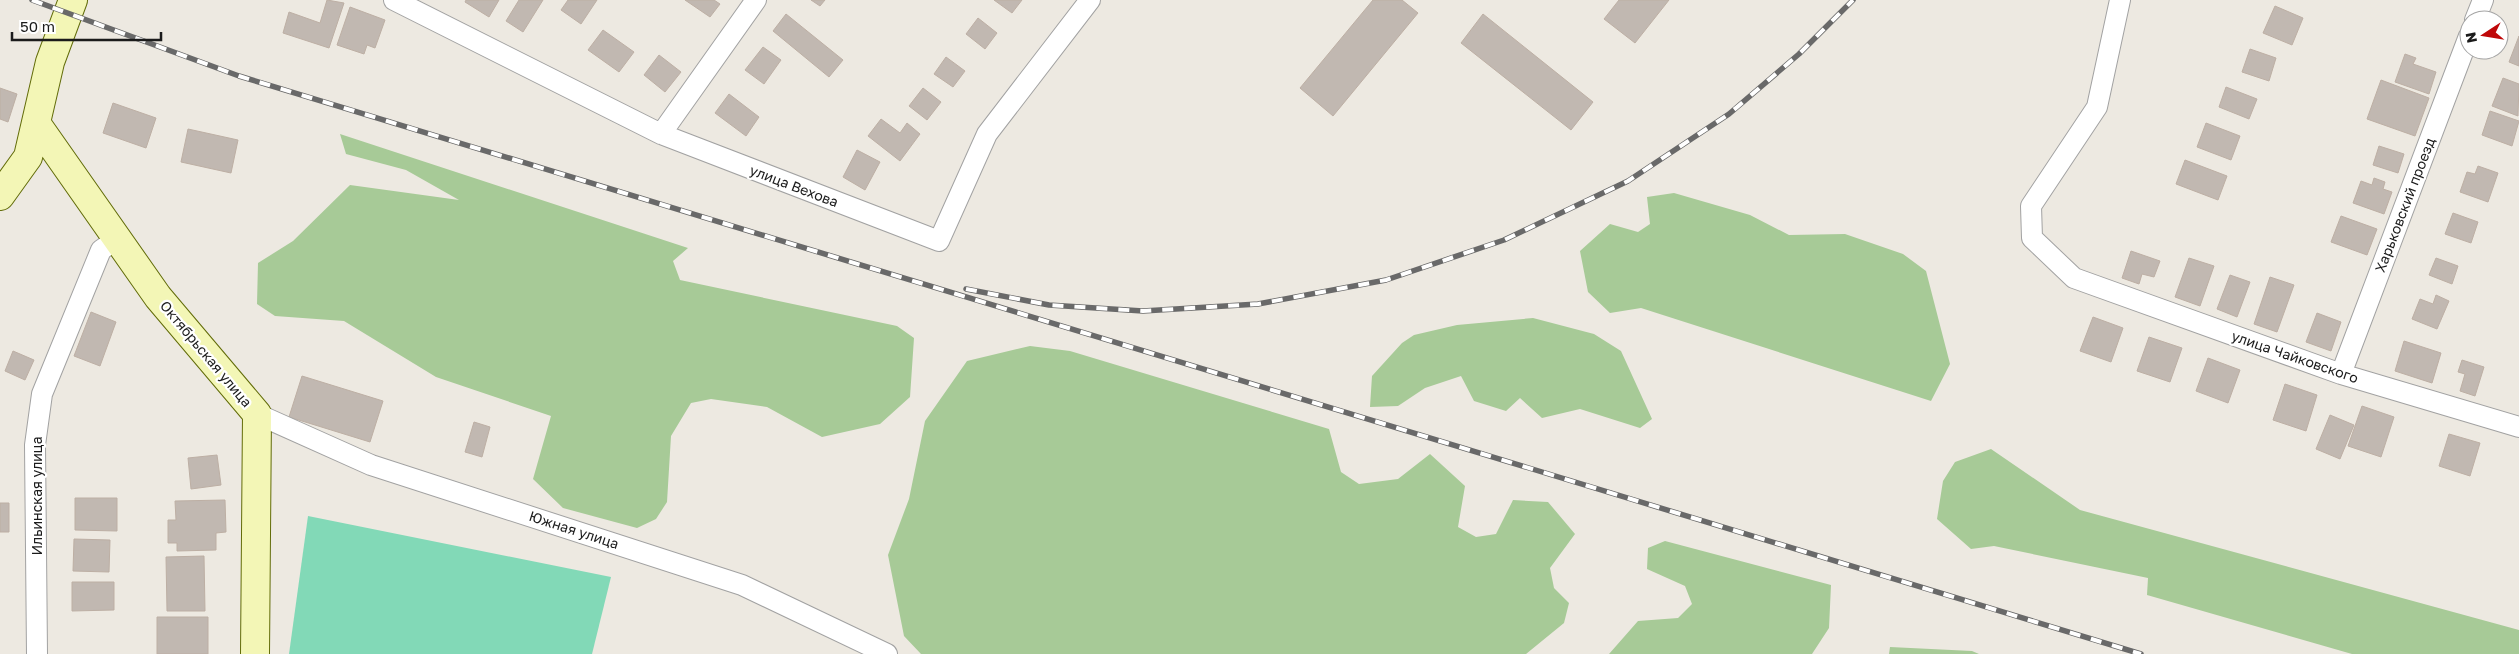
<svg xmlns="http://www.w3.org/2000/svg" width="2519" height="654" font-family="'Golos Text',sans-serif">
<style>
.forest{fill:#a7ca97}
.pitch{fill:#82d9b7}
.building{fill:#c1b8b1;stroke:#bdafa4}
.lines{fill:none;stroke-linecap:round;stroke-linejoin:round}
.street-casing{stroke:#a2a2a2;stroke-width:22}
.secondary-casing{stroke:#626c09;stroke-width:30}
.street{stroke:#fff;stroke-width:20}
.secondary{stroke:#f3f6b6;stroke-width:28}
.rail-casing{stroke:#696969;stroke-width:5.5}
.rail{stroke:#fff;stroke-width:4;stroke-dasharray:11;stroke-linecap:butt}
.labels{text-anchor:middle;stroke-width:4.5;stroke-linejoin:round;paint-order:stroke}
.street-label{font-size:14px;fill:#1b1b1b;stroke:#fff}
</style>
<rect width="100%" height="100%" fill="#ede9e1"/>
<path class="forest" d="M 340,134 L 688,248 L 673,261 L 680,280 L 897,326 L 914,338 L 910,397 L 880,424 L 822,437 L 767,407 L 711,399 L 691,403 L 671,436 L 667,502 L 656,519 L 637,528 L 563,508 L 533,479 L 551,416 L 436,377 L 344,321 L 275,316 L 257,304 L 258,263 L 293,241 L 350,185 L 459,200 L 406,170 L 346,154 Z
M 1674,193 L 1750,215 L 1789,235 L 1845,234 L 1903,254 L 1926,271 L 1950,364 L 1931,401 L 1641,308 L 1610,313 L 1588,292 L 1580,251 L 1610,224 L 1638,232 L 1650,224 L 1647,197 Z
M 1533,318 L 1594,334 L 1621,351 L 1652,419 L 1640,428 L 1580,409 L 1542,418 L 1520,398 L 1506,411 L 1474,401 L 1461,376 L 1425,388 L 1398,406 L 1370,407 L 1372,376 L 1402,343 L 1414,335 L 1457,325 Z
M 1030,346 L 1070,351 L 1329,429 L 1341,472 L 1359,484 L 1398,479 L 1430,454 L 1465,486 L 1458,527 L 1476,537 L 1496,534 L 1513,500 L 1548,502 L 1575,534 L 1550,568 L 1554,588 L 1569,603 L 1564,623 L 1526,654 L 921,654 L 904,636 L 888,555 L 909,499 L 925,421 L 967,361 Z
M 1991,449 L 2080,510 L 2519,630 L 2519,654 L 2352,654 L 2147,595 L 2148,578 L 1994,546 L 1971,549 L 1937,519 L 1943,481 L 1955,462 Z
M 1665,541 L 1831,585 L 1829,628 L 1812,654 L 1609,654 L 1638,621 L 1678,618 L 1692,604 L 1685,586 L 1647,569 L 1648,548 Z
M 1890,647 L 1972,651 L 1979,654 L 1889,654 Z"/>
<path class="pitch" d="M 308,516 L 611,577 L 592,654 L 289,654 Z"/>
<path class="building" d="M 327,0 L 344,3 L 329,48 L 283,33 L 289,12 L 320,23 Z
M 466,0 L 499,0 L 489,17 L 465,2 Z
M 519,0 L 543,0 L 523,32 L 506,21 Z
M 568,0 L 597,0 L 581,24 L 561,10 Z
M 685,0 L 714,0 L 720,4 L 710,17 Z
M 811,0 L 825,0 L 820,6 Z
M 994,0 L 1022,0 L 1012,13 Z
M 1373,0 L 1402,0 L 1418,13 L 1333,116 L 1300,88 Z
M 1619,0 L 1669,0 L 1635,43 L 1604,19 Z
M 2275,6 L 2303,18 L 2292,45 L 2263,33 Z
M 350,7 L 385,20 L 375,48 L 367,45 L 364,54 L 337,45 Z
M 786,14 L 843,60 L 829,77 L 773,31 Z
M 1483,14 L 1593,102 L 1571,130 L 1461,43 Z
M 978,18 L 997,33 L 985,49 L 966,34 Z
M 603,30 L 634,52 L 619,72 L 588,50 Z
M 2519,36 L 2519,66 L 2509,62 Z
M 763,47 L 781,60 L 764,84 L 745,70 Z
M 2250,49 L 2276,58 L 2269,81 L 2242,72 Z
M 2405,54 L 2416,58 L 2413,64 L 2436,72 L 2429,94 L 2395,82 Z
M 659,55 L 681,72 L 665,92 L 644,75 Z
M 946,57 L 965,71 L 953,87 L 934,74 Z
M 2503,78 L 2519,84 L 2518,116 L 2492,106 Z
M 2381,80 L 2429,98 L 2415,136 L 2367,119 Z
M 2226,87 L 2257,99 L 2249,119 L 2219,107 Z
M 0,88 L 17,94 L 8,122 L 0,119 Z
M 923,88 L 941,102 L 927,120 L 909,106 Z
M 729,94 L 759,117 L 746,136 L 715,113 Z
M 113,103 L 156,118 L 146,148 L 103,133 Z
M 2490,111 L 2519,121 L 2512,146 L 2482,135 Z
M 881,119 L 900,133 L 907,123 L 920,134 L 900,161 L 868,136 Z
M 2206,123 L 2240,136 L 2231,160 L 2197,147 Z
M 188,129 L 238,140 L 231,173 L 181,162 Z
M 2379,146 L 2404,154 L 2398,173 L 2373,165 Z
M 857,150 L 880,162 L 865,190 L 843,177 Z
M 2185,160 L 2227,176 L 2218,200 L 2176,184 Z
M 2478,166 L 2498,173 L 2488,202 L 2460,192 L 2467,172 L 2475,174 Z
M 2374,178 L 2385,182 L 2383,189 L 2392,192 L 2384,214 L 2353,203 L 2361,181 L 2372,185 Z
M 2453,213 L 2478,222 L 2471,243 L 2445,234 Z
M 2341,216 L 2377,229 L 2367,255 L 2331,242 Z
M 2131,251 L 2160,261 L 2154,277 L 2142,274 L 2139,284 L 2122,278 Z
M 2189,258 L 2214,266 L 2200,306 L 2175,297 Z
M 2436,258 L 2458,266 L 2452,284 L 2429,275 Z
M 2230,275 L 2250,282 L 2237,317 L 2217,309 Z
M 2270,277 L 2294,285 L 2277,332 L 2254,324 Z
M 2436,295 L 2449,301 L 2437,329 L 2412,319 L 2420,299 L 2433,304 Z
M 91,312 L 116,322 L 100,366 L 74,356 Z
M 2317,313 L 2341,322 L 2331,351 L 2306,342 Z
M 2093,317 L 2123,328 L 2111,362 L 2080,351 Z
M 2149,337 L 2182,348 L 2170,382 L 2137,371 Z
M 2404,341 L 2441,353 L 2432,383 L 2395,371 Z
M 13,351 L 34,360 L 25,380 L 5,371 Z
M 2208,358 L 2240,370 L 2228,403 L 2196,391 Z
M 2462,360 L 2484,367 L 2475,396 L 2460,391 L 2465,374 L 2458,372 Z
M 302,376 L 383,401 L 370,442 L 289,417 Z
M 2285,384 L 2317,395 L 2306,431 L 2273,420 Z
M 2362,406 L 2394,417 L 2381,457 L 2348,446 Z
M 2330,415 L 2354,425 L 2340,459 L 2316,449 Z
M 474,422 L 490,427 L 482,457 L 465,452 Z
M 2449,434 L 2480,443 L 2470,476 L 2439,466 Z
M 217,455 L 221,485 L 191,489 L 188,458 Z
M 75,498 L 117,498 L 117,531 L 75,530 Z
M 225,500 L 226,532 L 216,533 L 216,550 L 177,551 L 177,543 L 168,543 L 168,520 L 176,520 L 175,501 Z
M 0,503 L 9,503 L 9,532 L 0,532 Z
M 74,539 L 110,540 L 109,572 L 73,571 Z
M 204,556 L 205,611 L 167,611 L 166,557 Z
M 72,582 L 114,582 L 114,610 L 72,611 Z
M 157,617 L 208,617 L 208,654 L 157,654 Z"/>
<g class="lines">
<g class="street-casing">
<path id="street" d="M 394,0 L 661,134 L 939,241 L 987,134 L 1090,0
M 2120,0 L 2097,107 L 2031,206 L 2032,238 L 2074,278 L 2341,374 L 2519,427
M 2475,20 L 2483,0
M 661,134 L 756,0
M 2341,374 L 2469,36
M 257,414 L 371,465 L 742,585 L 887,654
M 37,654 L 35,445 L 42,394 L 101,250 L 117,239"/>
</g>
<g class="secondary-casing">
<path id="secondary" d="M 36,123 L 158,297 L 257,414 L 255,654
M 0,196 L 28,157 L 50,62 L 73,0"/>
</g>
<use href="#street" class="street"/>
<use href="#secondary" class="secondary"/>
<g class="rail-casing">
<path id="rail" d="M 32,0 L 239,76 L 2141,654
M 966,289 L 1049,305 L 1143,311 L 1258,304 L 1386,280 L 1504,240 L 1628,181 L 1729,114 L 1799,54 L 1853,0"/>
</g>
<use href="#rail" class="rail"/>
</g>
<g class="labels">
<g class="street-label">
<text transform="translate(794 186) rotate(21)" y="5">улица Вехова</text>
<text transform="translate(2405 205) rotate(-69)" y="5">Харьковский проезд</text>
<text transform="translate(206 354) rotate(50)" y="5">Октябрьская улица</text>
<text transform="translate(2295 357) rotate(19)" y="5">улица Чайковского</text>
<text transform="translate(37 496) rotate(-90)" y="5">Ильинская улица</text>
<text transform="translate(574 530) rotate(18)" y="5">Южная улица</text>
</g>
</g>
<g transform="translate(2484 35) rotate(258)"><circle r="24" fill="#ffffff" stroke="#a4a4a4"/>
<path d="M0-4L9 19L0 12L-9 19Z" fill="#bf0809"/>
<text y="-8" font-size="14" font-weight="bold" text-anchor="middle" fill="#1b1b1b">N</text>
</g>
<path d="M12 32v8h149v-8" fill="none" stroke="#1b1b1b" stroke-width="2.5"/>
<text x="20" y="32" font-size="15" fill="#1b1b1b" stroke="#ffffff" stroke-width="4" paint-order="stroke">50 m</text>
</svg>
